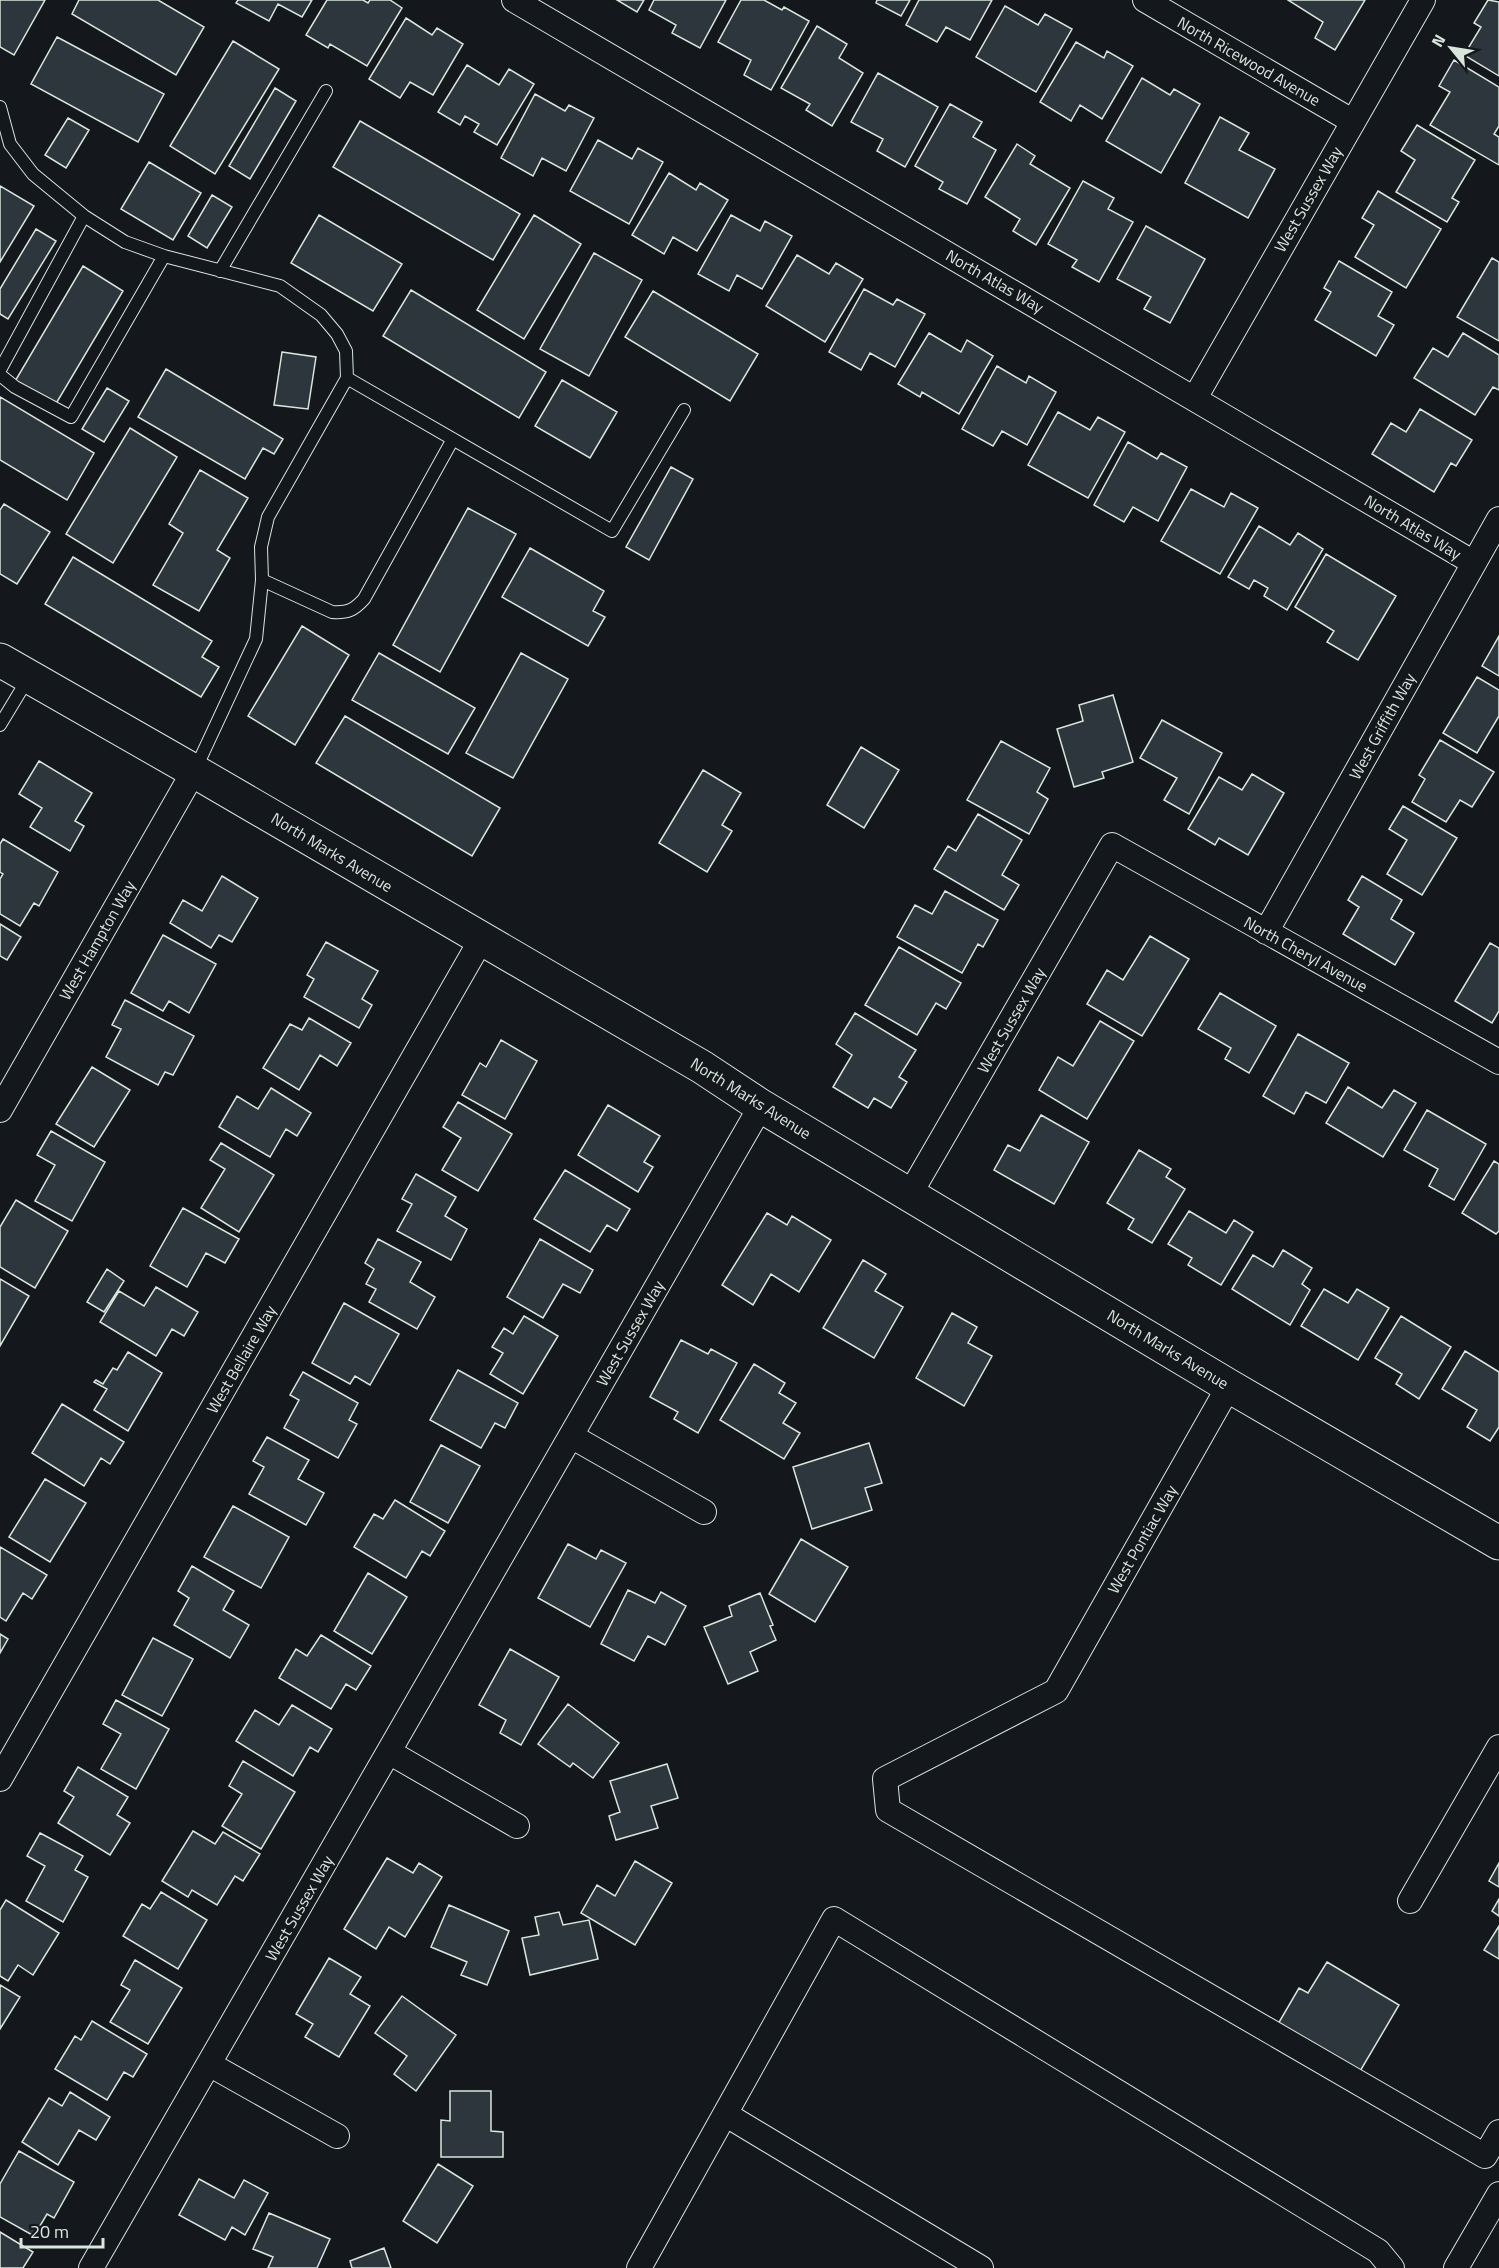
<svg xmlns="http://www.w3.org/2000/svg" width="1499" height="2268" font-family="'Titillium Web',sans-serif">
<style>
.building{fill:#2c363c;stroke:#d8e6dc;stroke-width:1.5}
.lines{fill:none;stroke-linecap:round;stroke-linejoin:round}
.lane-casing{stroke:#d8e6dc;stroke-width:14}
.street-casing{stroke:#d8e6dc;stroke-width:26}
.secondary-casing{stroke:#d8e6dc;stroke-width:35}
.lane{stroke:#14181c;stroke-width:12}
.street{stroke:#14181c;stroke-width:24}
.secondary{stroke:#14181c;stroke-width:33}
.labels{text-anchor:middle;stroke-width:4.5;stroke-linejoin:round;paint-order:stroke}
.street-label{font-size:16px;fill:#d8e6dc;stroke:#14181c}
</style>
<rect width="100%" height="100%" fill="#14181c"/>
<path class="building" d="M 0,0 L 45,0 L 14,55 L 0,47 Z
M 79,0 L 158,0 L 204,27 L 176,75 L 72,14 Z
M 238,0 L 312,0 L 302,17 L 278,4 L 269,21 L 236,3 Z
M 327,0 L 363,0 L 368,3 L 370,0 L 390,0 L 402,8 L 367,66 L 330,44 L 328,48 L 306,35 Z
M 617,0 L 644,0 L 637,12 Z
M 654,0 L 726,0 L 700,48 L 672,33 L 676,25 L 649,10 Z
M 741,0 L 764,0 L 782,10 L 784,7 L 809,21 L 771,90 L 744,75 L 751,60 L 718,42 Z
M 877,0 L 910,0 L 901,16 L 876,3 Z
M 919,0 L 992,0 L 970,40 L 946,27 L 937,42 L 906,25 Z
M 1288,0 L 1365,0 L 1335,50 L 1315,38 L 1323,22 Z
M 1488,0 L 1499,2 L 1499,76 L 1464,55 L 1481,27 L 1474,23 Z
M 1005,6 L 1038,25 L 1045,14 L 1072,29 L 1036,92 L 976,57 Z
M 406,18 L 432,35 L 437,28 L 463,44 L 433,95 L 410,82 L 400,98 L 369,79 Z
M 817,26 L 847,44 L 839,58 L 863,73 L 832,126 L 806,110 L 810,104 L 781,88 Z
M 57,37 L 164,94 L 138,142 L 31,84 Z
M 233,41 L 279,69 L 215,174 L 170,146 Z
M 1076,42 L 1104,58 L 1107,51 L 1133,66 L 1102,119 L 1080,105 L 1071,121 L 1040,102 Z
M 1454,60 L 1499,87 L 1499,126 L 1494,134 L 1499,137 L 1499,165 L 1430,125 L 1450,92 L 1439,86 Z
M 467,65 L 499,85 L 509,69 L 534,84 L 497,145 L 474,132 L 479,124 L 465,116 L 460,125 L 438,112 Z
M 878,73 L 938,107 L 905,167 L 877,151 L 883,139 L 851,122 Z
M 1142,78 L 1170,95 L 1174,89 L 1200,104 L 1161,173 L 1106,141 Z
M 275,88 L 296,101 L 250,179 L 229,166 Z
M 535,94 L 565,111 L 569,105 L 594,118 L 566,171 L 542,158 L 533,176 L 501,158 Z
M 950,104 L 982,122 L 973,137 L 996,150 L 967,204 L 939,189 L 943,182 L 915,166 Z
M 1220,117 L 1249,133 L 1239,150 L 1275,169 L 1248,218 L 1185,183 Z
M 68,118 L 89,130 L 66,168 L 45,155 Z
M 360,121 L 520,214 L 493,260 L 333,167 Z
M 1417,125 L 1475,160 L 1452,198 L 1459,202 L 1447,222 L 1396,192 L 1415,160 L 1401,151 Z
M 598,140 L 632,159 L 638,148 L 663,162 L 629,224 L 570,191 Z
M 1017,144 L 1035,156 L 1030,164 L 1070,188 L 1036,245 L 1013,231 L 1020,219 L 985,197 Z
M 149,162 L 201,193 L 173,240 L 121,209 Z
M 669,173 L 696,190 L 700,183 L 728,200 L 697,251 L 673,237 L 664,254 L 632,235 Z
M 1083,181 L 1114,198 L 1108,209 L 1133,222 L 1099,282 L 1072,267 L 1077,260 L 1048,244 Z
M 0,186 L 34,206 L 0,262 Z
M 1378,191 L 1441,229 L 1406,288 L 1355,257 L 1374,225 L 1362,218 Z
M 212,195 L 232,207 L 207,248 L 188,236 Z
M 319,215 L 402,264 L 373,311 L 291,263 Z
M 534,215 L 581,244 L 524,339 L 477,310 Z
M 731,215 L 760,231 L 765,221 L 792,236 L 762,289 L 737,275 L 729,291 L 698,274 Z
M 1146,226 L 1205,259 L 1170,323 L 1144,309 L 1151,297 L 1117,279 Z
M 36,229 L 56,241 L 8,319 L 0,314 L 0,289 Z
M 594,253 L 642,280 L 589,376 L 540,349 Z
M 797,255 L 829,274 L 836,263 L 863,279 L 825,342 L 766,306 Z
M 1492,258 L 1499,262 L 1499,341 L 1457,317 Z
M 1339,261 L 1392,292 L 1378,316 L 1394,325 L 1376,356 L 1315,320 L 1331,292 L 1324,288 Z
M 83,266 L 123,291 L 54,407 L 14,383 Z
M 864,289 L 893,305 L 897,299 L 925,314 L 895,367 L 870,353 L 861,370 L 829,352 Z
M 411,290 L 546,372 L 519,418 L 383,336 Z
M 653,291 L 758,354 L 730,401 L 625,337 Z
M 929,333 L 961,352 L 967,340 L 993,356 L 959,414 L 922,392 L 920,397 L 898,384 Z
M 1463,333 L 1499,355 L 1499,390 L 1493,387 L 1475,415 L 1414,378 L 1433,348 L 1448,357 Z
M 282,352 L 316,357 L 308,409 L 274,405 Z
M 997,366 L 1026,383 L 1029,376 L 1056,392 L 1027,445 L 1002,431 L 993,446 L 962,429 Z
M 166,369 L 283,439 L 274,454 L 263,448 L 245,479 L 138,417 Z
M 562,380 L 617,412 L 590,458 L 535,426 Z
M 107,388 L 129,401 L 104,442 L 82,429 Z
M 0,397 L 94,453 L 67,500 L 0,460 Z
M 1420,409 L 1472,440 L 1456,466 L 1451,463 L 1434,492 L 1372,454 L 1391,423 L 1406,432 Z
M 1058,412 L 1090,430 L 1098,417 L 1125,432 L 1088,498 L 1028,465 Z
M 130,428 L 177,457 L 113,563 L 66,534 Z
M 1128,442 L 1157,459 L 1161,453 L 1187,467 L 1158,521 L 1133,507 L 1124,522 L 1094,505 Z
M 671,467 L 693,479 L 649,560 L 626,547 Z
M 200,470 L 248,498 L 217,550 L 230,558 L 199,611 L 153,585 L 183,533 L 169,524 Z
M 1191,489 L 1224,507 L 1231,493 L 1258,508 L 1220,574 L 1161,541 Z
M 4,504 L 50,532 L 17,584 L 0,574 L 0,510 Z
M 468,508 L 516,534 L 440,672 L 393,645 Z
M 1259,526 L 1290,545 L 1298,533 L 1323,549 L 1287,610 L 1264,596 L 1268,588 L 1254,580 L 1249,589 L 1228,577 Z
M 530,548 L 604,591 L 593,611 L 605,617 L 588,646 L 502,597 Z
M 1326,554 L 1396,596 L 1358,660 L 1327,642 L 1334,631 L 1295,607 Z
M 73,557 L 212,641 L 202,657 L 219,667 L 201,697 L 45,604 Z
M 302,626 L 349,655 L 295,745 L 248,716 Z
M 1499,636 L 1499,676 L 1482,666 Z
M 379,653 L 475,708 L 448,754 L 352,700 Z
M 521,653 L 568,679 L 513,778 L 466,753 Z
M 1477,677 L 1499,690 L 1499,716 L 1477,753 L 1443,733 Z
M 1113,695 L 1133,762 L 1102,772 L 1104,778 L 1074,787 L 1057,729 L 1083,721 L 1079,705 Z
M 345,716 L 500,808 L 472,856 L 316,763 Z
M 1162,720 L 1222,753 L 1189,814 L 1164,800 L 1177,778 L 1140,758 Z
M 1440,740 L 1494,772 L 1472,807 L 1460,800 L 1446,822 L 1412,802 L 1425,779 L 1419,775 Z
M 1001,741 L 1050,768 L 1037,792 L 1048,799 L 1029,834 L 967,800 Z
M 861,747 L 899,770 L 864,828 L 827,805 Z
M 39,761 L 92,793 L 75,821 L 84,826 L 70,851 L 30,827 L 42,808 L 19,794 Z
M 703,770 L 741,793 L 722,825 L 732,831 L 707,872 L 659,843 Z
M 1252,774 L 1284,793 L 1248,855 L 1219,838 L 1215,845 L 1188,829 L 1219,777 L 1242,790 Z
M 1403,806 L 1457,838 L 1422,895 L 1387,874 L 1407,840 L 1389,829 Z
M 978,814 L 1022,840 L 1002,875 L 1019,885 L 1004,910 L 934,869 L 948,846 L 956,851 Z
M 3,839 L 58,872 L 39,906 L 34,903 L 20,926 L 0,914 L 0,879 L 3,874 L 0,872 L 0,844 Z
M 222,876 L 258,898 L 232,942 L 219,935 L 211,948 L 170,923 L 183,900 L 202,911 Z
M 1362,876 L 1402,900 L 1391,919 L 1414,933 L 1395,965 L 1343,934 L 1359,907 L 1348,900 Z
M 945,891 L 998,920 L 983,947 L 978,944 L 962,973 L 897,937 L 915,905 L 932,914 Z
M 0,924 L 21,937 L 7,960 L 0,956 Z
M 163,935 L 216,964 L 189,1013 L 169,1001 L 163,1011 L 131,993 Z
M 1150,936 L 1189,959 L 1142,1036 L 1087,1004 L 1107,970 L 1123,980 Z
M 326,942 L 378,971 L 362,999 L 372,1005 L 359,1028 L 304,997 L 314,979 L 307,975 Z
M 1490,943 L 1499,948 L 1499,1011 L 1492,1023 L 1455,1001 Z
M 899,947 L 961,983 L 946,1009 L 936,1003 L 917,1035 L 865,1005 Z
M 1220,993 L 1276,1026 L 1249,1073 L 1225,1059 L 1231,1048 L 1198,1029 Z
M 125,1000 L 194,1036 L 173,1075 L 165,1072 L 158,1085 L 106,1057 L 121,1029 L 112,1025 Z
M 855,1013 L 916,1050 L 899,1077 L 907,1082 L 891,1108 L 874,1098 L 868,1108 L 833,1087 L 852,1055 L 836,1044 Z
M 309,1018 L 351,1043 L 337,1066 L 320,1055 L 299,1090 L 263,1068 L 290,1024 L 302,1030 Z
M 1100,1021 L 1134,1041 L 1087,1119 L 1039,1090 L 1058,1057 L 1073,1066 Z
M 1298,1034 L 1349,1063 L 1326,1103 L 1306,1092 L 1294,1114 L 1263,1096 Z
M 501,1040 L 537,1061 L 505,1119 L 462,1095 L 480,1063 L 486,1067 Z
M 92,1067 L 130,1090 L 94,1147 L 56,1124 Z
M 1348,1087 L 1382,1108 L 1394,1090 L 1416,1103 L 1383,1157 L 1326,1123 Z
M 271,1088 L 311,1113 L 297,1136 L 286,1129 L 270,1157 L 219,1127 L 237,1096 L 258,1109 Z
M 458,1102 L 512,1134 L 478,1191 L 442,1170 L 461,1138 L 443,1127 Z
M 608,1105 L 660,1136 L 644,1162 L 653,1167 L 638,1192 L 578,1155 Z
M 1427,1110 L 1486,1144 L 1454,1200 L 1429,1186 L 1438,1169 L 1404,1150 Z
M 1041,1115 L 1089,1142 L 1054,1204 L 994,1170 L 1008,1145 L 1020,1151 Z
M 51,1131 L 105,1162 L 72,1221 L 35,1201 L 55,1165 L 37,1155 Z
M 221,1143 L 274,1175 L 239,1232 L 201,1208 L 225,1169 L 210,1160 Z
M 1139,1150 L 1171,1169 L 1166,1177 L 1185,1189 L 1152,1243 L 1128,1229 L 1134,1219 L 1107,1203 Z
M 1494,1161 L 1499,1164 L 1499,1231 L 1496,1234 L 1462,1213 Z
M 565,1170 L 630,1209 L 617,1231 L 607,1225 L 590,1252 L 534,1219 Z
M 416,1174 L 456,1197 L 445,1216 L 467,1229 L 451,1260 L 397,1231 L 412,1204 L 402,1199 Z
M 16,1200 L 68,1231 L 35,1288 L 0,1267 L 0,1227 Z
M 183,1208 L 239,1239 L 225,1263 L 206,1253 L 187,1287 L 150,1266 Z
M 1189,1211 L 1226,1233 L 1234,1220 L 1253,1232 L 1221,1285 L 1188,1265 L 1192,1258 L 1168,1244 Z
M 767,1213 L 787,1225 L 792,1216 L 831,1240 L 799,1292 L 771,1274 L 753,1305 L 722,1285 Z
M 378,1239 L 421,1262 L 410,1282 L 435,1297 L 417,1329 L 369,1302 L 376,1289 L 366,1284 L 374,1269 L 365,1263 Z
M 540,1239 L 593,1270 L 580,1293 L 563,1284 L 543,1318 L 507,1297 Z
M 1283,1250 L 1312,1268 L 1302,1284 L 1310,1290 L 1290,1325 L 1232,1289 L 1253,1255 L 1273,1267 Z
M 863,1260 L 886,1274 L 875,1291 L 903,1307 L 874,1358 L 823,1328 Z
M 107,1269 L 124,1281 L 104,1312 L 87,1302 Z
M 0,1279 L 29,1296 L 0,1346 Z
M 156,1287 L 198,1312 L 184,1336 L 172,1329 L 156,1356 L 100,1322 L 119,1291 L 144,1306 Z
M 1324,1289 L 1348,1303 L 1357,1289 L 1389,1308 L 1358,1360 L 1301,1326 Z
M 344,1303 L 399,1334 L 370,1385 L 355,1376 L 350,1384 L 312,1363 Z
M 952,1313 L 977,1327 L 968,1343 L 992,1356 L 964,1406 L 916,1378 Z
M 524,1316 L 558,1336 L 523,1394 L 490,1374 L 503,1353 L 492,1347 L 504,1328 L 513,1334 Z
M 1401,1316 L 1451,1347 L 1419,1399 L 1396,1384 L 1402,1374 L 1375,1358 Z
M 681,1340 L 708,1354 L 711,1349 L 737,1363 L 698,1433 L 674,1419 L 678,1412 L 650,1397 Z
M 1465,1351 L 1499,1372 L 1499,1427 L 1490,1441 L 1467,1427 L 1477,1410 L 1442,1389 Z
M 128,1352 L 162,1373 L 128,1431 L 94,1410 L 107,1389 L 94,1382 L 96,1380 L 103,1384 L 113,1368 L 117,1370 Z
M 754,1364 L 785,1383 L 779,1393 L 796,1403 L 783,1423 L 800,1433 L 784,1459 L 720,1420 Z
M 458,1370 L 518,1403 L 505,1428 L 495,1423 L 481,1448 L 430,1420 Z
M 303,1372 L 358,1403 L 349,1420 L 357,1424 L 338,1458 L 284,1428 L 299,1400 L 290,1395 Z
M 62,1404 L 124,1442 L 110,1464 L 101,1458 L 84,1486 L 32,1453 Z
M 267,1437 L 309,1460 L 298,1479 L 324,1493 L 306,1525 L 249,1494 L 264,1467 L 253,1461 Z
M 869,1443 L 882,1483 L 865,1488 L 872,1510 L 812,1529 L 793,1467 Z
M 441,1445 L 480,1466 L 448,1523 L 410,1502 Z
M 45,1479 L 86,1503 L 50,1562 L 9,1537 Z
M 395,1500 L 445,1531 L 430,1556 L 422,1551 L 406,1578 L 354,1547 L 374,1514 L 383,1519 Z
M 233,1506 L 289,1537 L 261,1588 L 204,1557 Z
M 801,1539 L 848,1567 L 815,1622 L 769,1594 Z
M 568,1544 L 596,1559 L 601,1550 L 626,1563 L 590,1627 L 538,1598 Z
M 0,1547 L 47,1575 L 32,1599 L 23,1593 L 6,1621 L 0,1617 Z
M 192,1566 L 234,1591 L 223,1610 L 249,1625 L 230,1658 L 174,1625 L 189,1598 L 178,1591 Z
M 368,1573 L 407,1597 L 372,1654 L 334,1631 Z
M 628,1590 L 655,1603 L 661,1592 L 686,1606 L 665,1645 L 648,1636 L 634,1661 L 601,1644 Z
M 760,1593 L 773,1625 L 770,1626 L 776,1640 L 750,1652 L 758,1671 L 728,1684 L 704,1627 L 732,1616 L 729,1606 Z
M 0,1634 L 8,1639 L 0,1653 Z
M 321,1635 L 371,1666 L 356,1690 L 346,1684 L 331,1709 L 279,1678 L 296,1649 L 307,1656 Z
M 153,1638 L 193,1659 L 162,1716 L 122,1695 Z
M 510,1649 L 559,1677 L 521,1745 L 500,1733 L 506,1720 L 479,1705 Z
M 116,1700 L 169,1729 L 136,1789 L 101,1769 L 121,1734 L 103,1724 Z
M 568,1704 L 619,1743 L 593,1778 L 573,1763 L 570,1767 L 538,1744 Z
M 292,1705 L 332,1729 L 318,1752 L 310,1747 L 293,1776 L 236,1741 L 255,1710 L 279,1725 Z
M 243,1761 L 295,1792 L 261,1849 L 222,1826 L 242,1794 L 229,1786 Z
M 667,1764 L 678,1798 L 651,1806 L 658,1828 L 616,1840 L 609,1816 L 620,1812 L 610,1781 Z
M 78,1767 L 128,1797 L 117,1815 L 130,1823 L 110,1855 L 58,1823 L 74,1797 L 64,1791 Z
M 193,1831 L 215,1844 L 223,1832 L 260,1854 L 243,1881 L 235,1876 L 217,1905 L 192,1890 L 188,1897 L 162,1881 Z
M 40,1833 L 83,1856 L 75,1870 L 88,1877 L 63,1922 L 26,1901 L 45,1866 L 27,1856 Z
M 387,1858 L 413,1873 L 419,1863 L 442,1877 L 405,1937 L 389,1927 L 376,1949 L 344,1929 Z
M 635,1861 L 672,1883 L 635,1945 L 581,1913 L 597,1885 L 615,1896 Z
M 1499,1863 L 1499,1887 L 1489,1881 Z
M 161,1892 L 207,1920 L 178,1969 L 123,1936 L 142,1904 L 150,1909 Z
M 1499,1899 L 1499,1916 L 1492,1911 Z
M 6,1900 L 59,1933 L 33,1975 L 18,1965 L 8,1981 L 0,1976 L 0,1910 Z
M 449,1905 L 509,1931 L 487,1985 L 461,1975 L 467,1962 L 431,1947 Z
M 559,1912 L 563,1925 L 589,1920 L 598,1959 L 530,1975 L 522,1938 L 539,1935 L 535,1917 Z
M 1499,1926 L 1499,1959 L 1484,1950 Z
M 329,1958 L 361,1977 L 350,1994 L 370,2006 L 339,2057 L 305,2037 L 313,2024 L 296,2014 Z
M 135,1960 L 182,1988 L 148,2044 L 110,2022 L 130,1990 L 121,1985 Z
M 1327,1962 L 1399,2005 L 1359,2073 L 1278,2024 L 1299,1988 L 1308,1993 Z
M 0,1985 L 20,1997 L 0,2029 Z
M 402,1996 L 456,2035 L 416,2091 L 394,2074 L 407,2056 L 375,2033 Z
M 92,2021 L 147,2054 L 133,2077 L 124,2072 L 107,2100 L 55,2069 L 75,2036 L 81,2040 Z
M 450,2091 L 491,2091 L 491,2131 L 503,2132 L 503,2157 L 441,2157 L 441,2120 L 450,2121 Z
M 70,2092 L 110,2117 L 96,2140 L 79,2130 L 58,2165 L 22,2142 L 49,2098 L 62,2106 Z
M 19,2151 L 74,2182 L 54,2218 L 47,2214 L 34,2236 L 0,2217 L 0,2184 Z
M 438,2164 L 473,2186 L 437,2243 L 403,2221 Z
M 199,2179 L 234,2198 L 244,2180 L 268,2193 L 245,2235 L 232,2227 L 225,2240 L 179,2215 Z
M 269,2213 L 330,2239 L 317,2268 L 268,2268 L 273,2257 L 253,2249 Z
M 0,2232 L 33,2252 L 23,2268 L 0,2268 Z
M 384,2248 L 391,2268 L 352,2268 L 350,2261 Z"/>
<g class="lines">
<g class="lane-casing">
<path id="lane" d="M 0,107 L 10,144 L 33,174 L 84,216 L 125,242 L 164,256 L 280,286 L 321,315 L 337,334 L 346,351 L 347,378 L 268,517 L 261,547 L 262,580 L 256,639 L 195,770
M 220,271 L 326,91
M 0,370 L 84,216
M 0,375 L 15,387 L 71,417 L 164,256
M 347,378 L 612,531 L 684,410
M 262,580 L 332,612 C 348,613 354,610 364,599 L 453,439
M 0,725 L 29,677"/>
</g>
<g class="street-casing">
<path id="street" d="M 514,0 L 1474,563
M 1145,0 L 1352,121
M 1195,398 L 1423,0
M 1266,932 L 1499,519
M 0,1110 L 194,771
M 910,1194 L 1112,845 L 1499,1062
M 1229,1386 L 1056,1691 L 885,1779 L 888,1810 L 1485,2156 L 1499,2132
M 571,1436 L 704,1512
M 389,1752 L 517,1826
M 0,1779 L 481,940
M 1410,1901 L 1499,1747
M 209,2064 L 337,2136
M 725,2114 L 981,2268
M 91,2268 L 761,1106
M 639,2268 L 834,1919 L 1378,2251 L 1392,2268
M 1456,2268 L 1499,2194"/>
</g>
<g class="secondary-casing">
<path id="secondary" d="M 0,660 L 194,771 L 702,1067 L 761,1106 L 1229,1386 L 1499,1543"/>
</g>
<use href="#lane" class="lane"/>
<use href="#street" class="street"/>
<use href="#secondary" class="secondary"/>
</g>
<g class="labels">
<g class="street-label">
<text transform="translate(1249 61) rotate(30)" y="6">North Ricewood Avenue</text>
<text transform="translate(1308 199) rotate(-60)" y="6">West Sussex Way</text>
<text transform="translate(995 281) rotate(30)" y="6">North Atlas Way</text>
<text transform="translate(1413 527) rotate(31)" y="6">North Atlas Way</text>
<text transform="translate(1382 726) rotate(-61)" y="6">West Griffith Way</text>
<text transform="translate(332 852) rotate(31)" y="6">North Marks Avenue</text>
<text transform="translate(97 940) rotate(-60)" y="6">West Hampton Way</text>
<text transform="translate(1306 954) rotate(29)" y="6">North Cheryl Avenue</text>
<text transform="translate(1011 1020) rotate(-60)" y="6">West Sussex Way</text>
<text transform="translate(751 1098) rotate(32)" y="6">North Marks Avenue</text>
<text transform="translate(630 1333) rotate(-60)" y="6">West Sussex Way</text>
<text transform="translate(1168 1349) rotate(31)" y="6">North Marks Avenue</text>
<text transform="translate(241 1359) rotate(-60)" y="6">West Bellaire Way</text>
<text transform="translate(1142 1539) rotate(-60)" y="6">West Pontiac Way</text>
<text transform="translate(299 1908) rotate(-60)" y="6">West Sussex Way</text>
</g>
</g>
<g transform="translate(1451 48) rotate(300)" stroke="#14181c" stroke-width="4.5" paint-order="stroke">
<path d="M0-4.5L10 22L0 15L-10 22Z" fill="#d8e6dc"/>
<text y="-9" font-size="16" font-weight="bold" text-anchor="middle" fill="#d8e6dc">N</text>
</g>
<path d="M21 2238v9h82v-9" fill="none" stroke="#d8e6dc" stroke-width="3"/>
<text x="30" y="2238" font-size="18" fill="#d8e6dc" stroke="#14181c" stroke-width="4.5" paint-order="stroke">20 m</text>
</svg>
